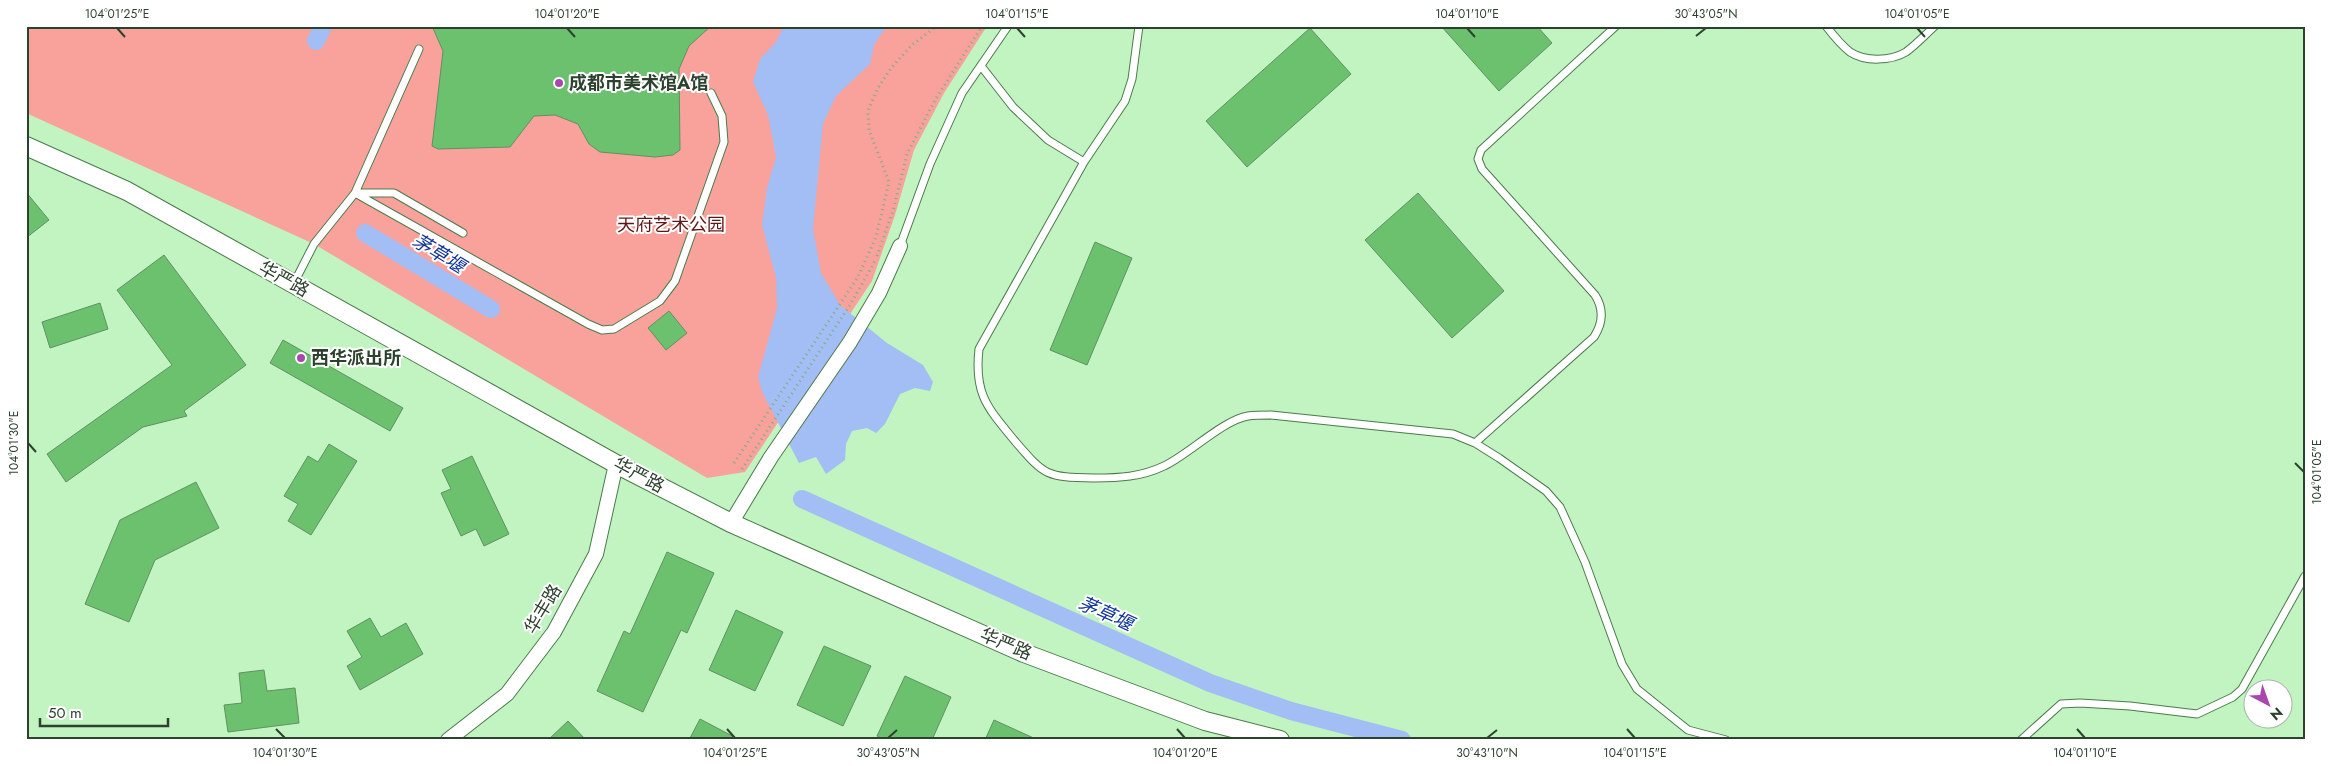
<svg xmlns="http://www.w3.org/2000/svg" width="2331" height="766" font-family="Jost,'Noto Sans SC',sans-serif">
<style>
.green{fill:#f8a29b}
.water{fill:#a3bdf5}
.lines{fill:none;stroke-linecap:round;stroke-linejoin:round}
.canal{stroke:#a3bdf5;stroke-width:18}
.building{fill:#6cc16f;stroke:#619162}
.service-casing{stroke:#4b7a4c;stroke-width:9}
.minor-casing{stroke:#4b7a4c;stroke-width:16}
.tertiary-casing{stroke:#4b7a4c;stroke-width:20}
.path{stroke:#83aa84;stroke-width:3;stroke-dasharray:1 4;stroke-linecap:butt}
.service{stroke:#fff;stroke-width:7}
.minor{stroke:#fff;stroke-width:14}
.tertiary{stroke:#fff;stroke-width:18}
.ticks{fill:none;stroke:#2d422e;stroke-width:2}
.poi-dot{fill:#a847af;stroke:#fff;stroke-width:2}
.labels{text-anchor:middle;stroke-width:4;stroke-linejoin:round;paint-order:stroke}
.poi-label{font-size:18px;font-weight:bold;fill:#2d422e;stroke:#fff;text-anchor:start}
.park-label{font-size:18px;fill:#5e1717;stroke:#fff}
.street-label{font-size:18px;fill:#2d422e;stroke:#fff}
.water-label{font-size:19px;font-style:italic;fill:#12359c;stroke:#fff}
.neatline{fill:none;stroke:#2d422e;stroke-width:2}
.ticks-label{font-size:12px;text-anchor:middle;fill:#2d422e}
</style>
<rect width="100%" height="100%" fill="#c1f4c1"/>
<path class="green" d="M 26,26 L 987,26 L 944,93 L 914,150 L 895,215 L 872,281 L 745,472 L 707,478 L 314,244 L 26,113 Z"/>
<path class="water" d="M 784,26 L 887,26 L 874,45 L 870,64 L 836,96 L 823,124 L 813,229 L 821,273 L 840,305 L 887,343 L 923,365 L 933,382 L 930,391 L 915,388 L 900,394 L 885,424 L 876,433 L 867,428 L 852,431 L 846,444 L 845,460 L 826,474 L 816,457 L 799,463 L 762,392 L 758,377 L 777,308 L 776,278 L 762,225 L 767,188 L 776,157 L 768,115 L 753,82 L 760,59 L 776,42 Z"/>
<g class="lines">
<path class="canal" d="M 316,41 L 323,26
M 365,233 L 491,309
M 802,499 L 1210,683 L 1291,711 L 1402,740"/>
</g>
<path class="building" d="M 432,26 L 711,26 L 689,46 L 679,69 L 680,150 L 673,155 L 655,157 L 600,152 L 589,144 L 578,124 L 555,115 L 534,116 L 510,147 L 438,149 L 432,146 L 443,51 Z
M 1441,26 L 1537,26 L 1552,43 L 1499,91 Z
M 1310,28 L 1351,74 L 1247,167 L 1206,121 Z
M 26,192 L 49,220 L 26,238 Z
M 1418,193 L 1504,291 L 1452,338 L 1365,240 Z
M 1095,242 L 1132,258 L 1087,365 L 1050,350 Z
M 164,255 L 246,365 L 184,411 L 187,416 L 143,427 L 66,482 L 47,454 L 172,365 L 117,290 Z
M 100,303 L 108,329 L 50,348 L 42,322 Z
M 669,311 L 687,333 L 666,350 L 648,328 Z
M 283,340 L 403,408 L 390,431 L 270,363 Z
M 329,444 L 357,461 L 311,535 L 288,521 L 298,504 L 284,496 L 308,456 L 318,462 Z
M 472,456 L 509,534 L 484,546 L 476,529 L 461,536 L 441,493 L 451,489 L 442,470 Z
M 196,482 L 219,528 L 155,560 L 129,622 L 85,604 L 120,520 Z
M 667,552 L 714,573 L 687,633 L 681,630 L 643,712 L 597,691 L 624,631 L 630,634 Z
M 736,610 L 783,632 L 755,691 L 709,670 Z
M 370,618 L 381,637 L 406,623 L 423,654 L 360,690 L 347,666 L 362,657 L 347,631 Z
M 824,646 L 871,666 L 843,726 L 797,705 Z
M 264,670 L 267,691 L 295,688 L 299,723 L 228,732 L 224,705 L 242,703 L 239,673 Z
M 905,676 L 951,697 L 932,740 L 885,740 L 877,736 Z
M 700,719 L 740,740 L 689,740 Z
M 994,720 L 1038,740 L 985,740 Z
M 568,721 L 586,740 L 548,740 Z"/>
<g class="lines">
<g class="service-casing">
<path id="service" d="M 1139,26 L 1132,79 L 1125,101 L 1084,162 L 979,349 C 974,394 987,407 1014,440 C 1045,476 1045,477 1094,478 C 1119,478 1141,477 1164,466 C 1188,455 1223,420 1248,416 C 1255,415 1263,415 1271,415 L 1453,434 L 1475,443 L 1499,458 L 1546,491 L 1560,507 L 1585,562 L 1622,664 L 1637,689 L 1688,730 L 1726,740
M 1826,26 C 1833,35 1841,45 1850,52 C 1865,62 1891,61 1906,52 C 1916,45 1926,34 1935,26
M 981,66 L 1013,107 L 1048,140 L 1084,162
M 463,233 L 394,193 L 355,193 L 588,324 L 602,330 L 614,329 L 660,301 L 675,281 L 724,142 L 722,116 L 711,93
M 900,246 L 930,164 L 962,93 L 1008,26
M 294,283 L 314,244 L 355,193 L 419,49
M 1475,443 L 1594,337 C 1603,323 1604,309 1595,295 L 1482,169 L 1478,159 L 1481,150 L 1616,26
M 2021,740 L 2061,704 L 2080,703 L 2130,706 L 2197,714 L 2233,697 L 2242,689 L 2305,576"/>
</g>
<g class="minor-casing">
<path id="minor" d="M 731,523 L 771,457 L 850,342 L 879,293 L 900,246
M 448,740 L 507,694 L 554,632 L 596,554 L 616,464"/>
</g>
<g class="tertiary-casing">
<path id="tertiary" d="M 26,146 L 127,191 L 616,464 L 731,523 L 1024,653 L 1205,721 L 1280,740"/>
</g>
<path class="path" d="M 877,256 L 893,211 L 907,154 L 935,100 L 982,26
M 734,463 L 858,277 L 876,237 L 889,182 L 869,130 L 868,111 L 878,88 L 891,68 L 912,45 L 937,26
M 742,469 L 850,305 L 875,261"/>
<use href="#service" class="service"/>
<use href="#minor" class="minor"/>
<use href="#tertiary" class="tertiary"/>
</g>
<path class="ticks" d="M 117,28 L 125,37M 567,28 L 575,37M 1017,28 L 1025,37M 1467,28 L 1475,37M 1917,28 L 1925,37M 1696,36 L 1706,28M 28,443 L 36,452M 2295,463 L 2304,472M 276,729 L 285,738M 727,729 L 735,738M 1177,729 L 1185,738M 1627,729 L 1635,738M 2077,729 L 2085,738M 888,738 L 897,730M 1487,738 L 1497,730"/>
<g class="poi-dot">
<circle cx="559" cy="83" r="5"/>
<circle cx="301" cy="358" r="5"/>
</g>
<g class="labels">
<g class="poi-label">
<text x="569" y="89">成都市美术馆A馆</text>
<text x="311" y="364">西华派出所</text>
</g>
<g class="park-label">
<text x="671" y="231">天府艺术公园</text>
</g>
<g class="street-label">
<text transform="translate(284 279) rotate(29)" y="6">华严路</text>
<text transform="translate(639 475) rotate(28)" y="6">华严路</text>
<text transform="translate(543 609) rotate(-59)" y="6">华丰路</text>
<text transform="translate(1006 644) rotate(23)" y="6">华严路</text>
</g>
<g class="water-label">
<text transform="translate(439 253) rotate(31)" y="7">茅草堰</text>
<text transform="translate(1106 613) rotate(24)" y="7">茅草堰</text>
</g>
</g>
<rect width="2331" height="766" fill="none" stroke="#ffffff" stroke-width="55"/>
<g transform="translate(2268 704) rotate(139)"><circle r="24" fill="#ffffff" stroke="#abb3ab"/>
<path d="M0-4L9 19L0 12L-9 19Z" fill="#a847af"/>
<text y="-8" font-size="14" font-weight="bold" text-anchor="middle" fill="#2d422e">N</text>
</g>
<path d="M40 718v8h128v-8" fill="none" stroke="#2d422e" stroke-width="2.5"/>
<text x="48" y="718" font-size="15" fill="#2d422e" stroke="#ffffff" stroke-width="4" paint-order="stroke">50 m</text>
<rect x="28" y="28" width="2276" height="710" class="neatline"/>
<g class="ticks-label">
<text x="117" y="18">104°01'25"E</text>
<text x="567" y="18">104°01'20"E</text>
<text x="1017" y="18">104°01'15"E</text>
<text x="1467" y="18">104°01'10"E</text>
<text x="1706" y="18">30°43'05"N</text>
<text x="1917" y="18">104°01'05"E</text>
<text transform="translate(14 443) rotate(-90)" y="4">104°01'30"E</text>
<text transform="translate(2317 472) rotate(-90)" y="4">104°01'05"E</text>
<text x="285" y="757">104°01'30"E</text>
<text x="735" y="757">104°01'25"E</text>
<text x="888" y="757">30°43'05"N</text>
<text x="1185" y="757">104°01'20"E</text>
<text x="1487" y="757">30°43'10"N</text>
<text x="1635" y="757">104°01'15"E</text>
<text x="2085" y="757">104°01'10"E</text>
</g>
</svg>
